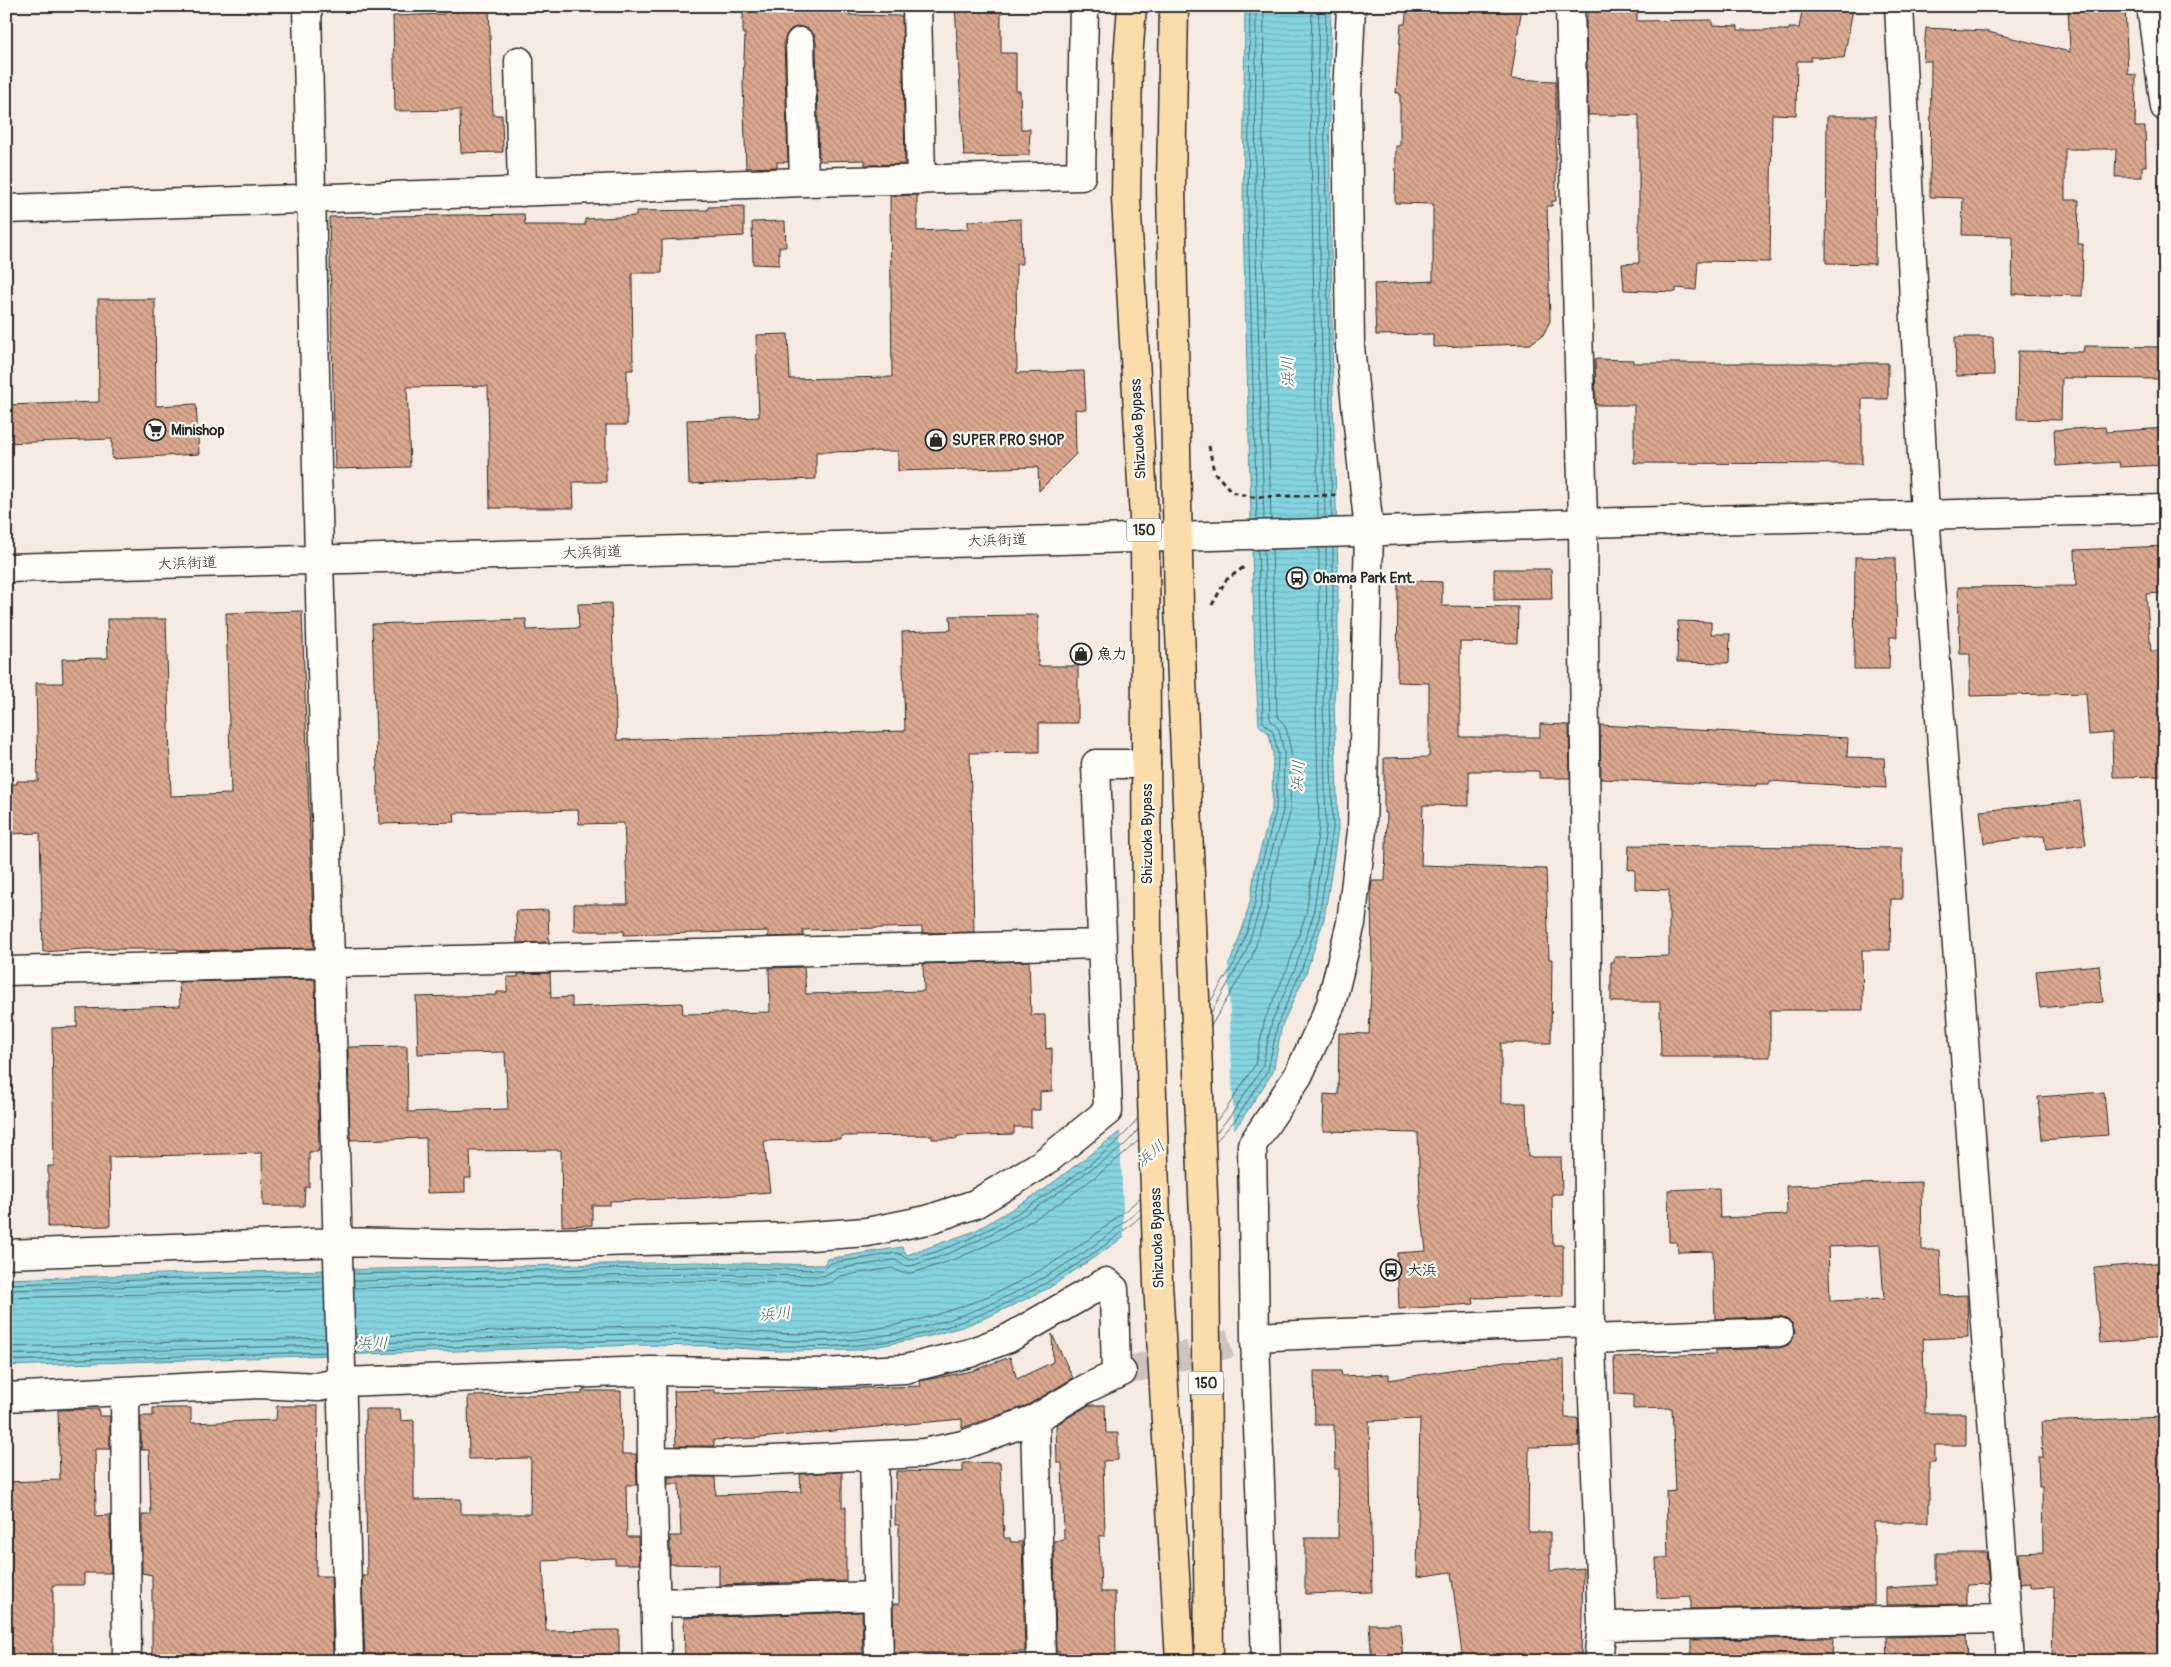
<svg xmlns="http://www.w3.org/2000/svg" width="2171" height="1667" font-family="Pangolin,'Klee One',sans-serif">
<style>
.water{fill:url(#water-rules);stroke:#609097}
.pier{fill:#f6ebe2}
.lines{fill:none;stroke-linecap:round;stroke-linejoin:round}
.shore{stroke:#4f6f73;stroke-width:1}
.building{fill:url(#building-back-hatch);stroke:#2b2b2b;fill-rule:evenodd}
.minor-tunnel{stroke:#cdc5bd;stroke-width:28;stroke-dasharray:28 14;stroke-linecap:butt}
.minor-casing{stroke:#2b2b2b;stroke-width:31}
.highway-casing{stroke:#2b2b2b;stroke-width:31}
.path{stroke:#2b2b2b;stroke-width:3;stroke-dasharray:5 4;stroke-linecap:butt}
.minor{stroke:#fdfcf7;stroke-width:28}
.highway{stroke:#fddcac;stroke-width:28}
.labels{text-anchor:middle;stroke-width:4.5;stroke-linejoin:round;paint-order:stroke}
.shield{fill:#fdfcf7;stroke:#6a6a68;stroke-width:1}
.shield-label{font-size:14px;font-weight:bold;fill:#2b2b2b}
.street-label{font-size:15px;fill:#2b2b2b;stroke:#fdfcf7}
.poi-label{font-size:15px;font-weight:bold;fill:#2b2b2b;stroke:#fdfcf7;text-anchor:start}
.water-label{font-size:16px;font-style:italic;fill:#465e61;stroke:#fdfcf7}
</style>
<defs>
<pattern id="water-rules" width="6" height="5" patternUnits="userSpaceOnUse" patternTransform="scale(1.25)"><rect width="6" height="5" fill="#84d4df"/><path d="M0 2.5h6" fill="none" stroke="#72b6c0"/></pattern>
<pattern id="building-back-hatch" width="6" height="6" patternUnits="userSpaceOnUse" patternTransform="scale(1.25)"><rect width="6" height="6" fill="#dba88f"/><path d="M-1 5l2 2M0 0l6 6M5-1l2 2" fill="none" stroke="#b28975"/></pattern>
</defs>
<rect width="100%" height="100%" fill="#f6ebe2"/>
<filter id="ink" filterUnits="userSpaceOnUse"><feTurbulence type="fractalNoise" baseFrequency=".02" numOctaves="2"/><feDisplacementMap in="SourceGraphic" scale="10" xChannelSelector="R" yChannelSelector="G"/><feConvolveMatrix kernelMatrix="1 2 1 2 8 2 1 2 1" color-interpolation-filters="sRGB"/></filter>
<g filter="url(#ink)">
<path class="water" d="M 1245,6 L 1331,6 L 1329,98 L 1333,395 L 1338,575 L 1338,651 L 1334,701 L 1338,829 L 1324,919 L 1306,973 L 1282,1025 L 1273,1072 L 1240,1122 L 1180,1188 L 1130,1233 L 1049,1288 L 990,1316 L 965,1326 L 930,1336 L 859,1350 L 775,1351 L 711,1346 L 636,1345 L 6,1366 L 6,1279 L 195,1273 L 697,1262 L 824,1265 L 827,1259 L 902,1247 L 907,1255 L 975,1231 L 1042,1191 L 1126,1127 L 1231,960 L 1243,927 L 1250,902 L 1255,869 L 1272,809 L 1273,754 L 1269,734 L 1259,725 L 1255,663 L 1243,218 Z"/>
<path class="pier" d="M 1228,959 L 1234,1133 L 1182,1190 L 1124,1240 L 1120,1130 Z"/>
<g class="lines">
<path class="shore" d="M 1250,6 L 1248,218 L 1257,520
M 1256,6 L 1255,218 L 1264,520
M 1264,6 L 1262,217 L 1271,519
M 1312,6 L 1310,98 L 1318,518
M 1319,6 L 1317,98 L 1325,518
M 1326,6 L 1324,98 L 1332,518
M 1210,1002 L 1235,962 L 1248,929 L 1255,903 L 1260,870 L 1276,810 L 1278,754 L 1273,732 L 1263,722 L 1258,550
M 1211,1013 L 1245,954 L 1261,905 L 1266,871 L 1283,811 L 1284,753 L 1279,730 L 1270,719 L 1264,550
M 1211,1026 L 1252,957 L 1268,907 L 1273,873 L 1290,813 L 1291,752 L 1286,728 L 1277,715 L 1272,549
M 1215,1122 L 1225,1111 L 1255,1065 L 1265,1019 L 1288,967 L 1306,914 L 1319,827 L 1316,701 L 1319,651 L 1319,548
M 1216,1133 L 1231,1115 L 1262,1068 L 1272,1021 L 1295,969 L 1313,916 L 1326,828 L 1323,701 L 1327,651 L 1326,548
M 1216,1141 L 1236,1119 L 1268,1070 L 1278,1023 L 1301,971 L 1319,918 L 1333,828 L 1329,701 L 1333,651 L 1333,548
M 353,1274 L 697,1267 L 823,1270 L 831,1263 L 898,1253 L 909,1260 C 931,1254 957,1245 977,1235 C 1017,1217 1116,1153 1138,1118
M 354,1281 L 697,1274 L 824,1276 L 836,1269 L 895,1260 L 903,1265 L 910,1266 C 978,1248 1035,1210 1091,1169 C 1107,1158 1128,1146 1138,1129
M 6,1284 L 323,1275
M 354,1288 L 697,1281 L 824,1284 L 832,1282 L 840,1276 L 892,1268 L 902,1273 L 911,1273 C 995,1252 1074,1198 1138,1141
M 6,1290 L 324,1281
M 6,1298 L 324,1289
M 355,1337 C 448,1334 542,1328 635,1326 C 708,1325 786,1340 858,1331 C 963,1319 1061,1269 1140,1198
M 355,1344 C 449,1341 542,1335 635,1334 C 709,1333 784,1346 857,1339 C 961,1329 1063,1277 1141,1208
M 6,1347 L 325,1338
M 356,1351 C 449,1348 542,1342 635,1340 C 709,1339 783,1351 857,1345 C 955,1338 1068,1281 1141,1216
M 6,1355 L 325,1345
M 6,1361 L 326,1352"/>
</g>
<path class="building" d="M 743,6 L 850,6 L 850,15 L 902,16 L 905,164 L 865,165 L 865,160 L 819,161 L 816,42 L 814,34 L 808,29 L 799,26 L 791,29 L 787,34 L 784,42 L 788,162 L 777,162 L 777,167 L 746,168 L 743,83 L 745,34 L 743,34 Z
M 955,6 L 1001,6 L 1001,53 L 1016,53 L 1016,91 L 1020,91 L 1021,129 L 1030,129 L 1029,155 L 964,156 Z
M 1407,6 L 1522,6 L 1511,79 L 1556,81 L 1556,201 L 1552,201 L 1552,206 L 1547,206 L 1550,321 L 1543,335 L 1530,344 L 1433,347 L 1433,334 L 1376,335 L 1374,284 L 1433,281 L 1433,204 L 1395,203 L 1396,146 L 1400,146 L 1400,93 L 1396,93 L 1401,24 L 1405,24 Z
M 1588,6 L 1637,6 L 1637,21 L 1712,20 L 1712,25 L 1738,26 L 1738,30 L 1789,30 L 1789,28 L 1799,28 L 1803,6 L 1838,6 L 1853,9 L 1844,58 L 1811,57 L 1811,61 L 1797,61 L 1796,115 L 1772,114 L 1770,262 L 1698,261 L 1696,290 L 1676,288 L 1676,292 L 1624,290 L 1622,264 L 1639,263 L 1639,115 L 1588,115 L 1586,25 Z
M 2068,6 L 2125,6 L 2128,74 L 2136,75 L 2135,127 L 2145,127 L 2146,166 L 2142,166 L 2142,177 L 2115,177 L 2116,149 L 2065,149 L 2065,200 L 2079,200 L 2078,244 L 2083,244 L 2082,296 L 2012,294 L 2013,236 L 1962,235 L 1963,198 L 1930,197 L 1931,61 L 1923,61 L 1926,28 L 1984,31 L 2070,52 Z
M 489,9 L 493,115 L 502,115 L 503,152 L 461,153 L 460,110 L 395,111 L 393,16 L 444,14 L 444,10 Z
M 1827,116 L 1876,116 L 1875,264 L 1826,263 Z
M 917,195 L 917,231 L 968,229 L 968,221 L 1021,219 L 1022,264 L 1016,264 L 1017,373 L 1084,371 L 1086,410 L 1075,409 L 1076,454 L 1039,491 L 1038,467 L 898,471 L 898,451 L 816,452 L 816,479 L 689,484 L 687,420 L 759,417 L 756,335 L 788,334 L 790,379 L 892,377 L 890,196 Z
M 744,206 L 744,236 L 662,240 L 662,273 L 632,273 L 633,370 L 627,370 L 627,425 L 606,425 L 606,482 L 573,482 L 574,508 L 490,508 L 488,386 L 407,387 L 410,467 L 335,469 L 329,217 L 524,214 L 525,225 L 585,225 L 585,219 L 636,216 L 636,211 L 708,210 L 708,207 Z
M 785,221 L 786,247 L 779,247 L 779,265 L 753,264 L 752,222 Z
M 98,299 L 155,299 L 156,406 L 196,404 L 199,454 L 112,459 L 112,439 L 6,443 L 6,405 L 99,402 Z
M 1955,337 L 1993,337 L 1994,375 L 1956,376 Z
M 2084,346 L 2164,347 L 2164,379 L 2062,378 L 2061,420 L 2017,419 L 2018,351 L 2083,352 Z
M 1595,359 L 1633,360 L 1633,363 L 1888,363 L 1888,399 L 1862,399 L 1862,464 L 1634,463 L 1634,405 L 1596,405 Z
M 2105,427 L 2106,432 L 2165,428 L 2165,465 L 2120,467 L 2119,462 L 2056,466 L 2054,430 Z
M 2165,546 L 2165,593 L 2146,594 L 2151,651 L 2165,651 L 2165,692 L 2162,693 L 2164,776 L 2113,777 L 2112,733 L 2089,735 L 2086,693 L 1970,696 L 1970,654 L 1960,654 L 1958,587 L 2076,586 L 2075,550 Z
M 1855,557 L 1895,558 L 1897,637 L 1890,637 L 1889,669 L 1854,669 Z
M 1494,569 L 1551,569 L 1552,599 L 1494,600 Z
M 1398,580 L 1442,582 L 1442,606 L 1518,607 L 1517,643 L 1460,642 L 1460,737 L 1540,737 L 1540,724 L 1569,725 L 1570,778 L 1539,778 L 1539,771 L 1469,771 L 1469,806 L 1423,805 L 1421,865 L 1546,869 L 1549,959 L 1552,959 L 1551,1043 L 1501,1043 L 1501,1103 L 1526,1103 L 1528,1157 L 1561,1157 L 1562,1194 L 1552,1194 L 1553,1245 L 1563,1245 L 1563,1296 L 1473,1298 L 1474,1304 L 1399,1309 L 1397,1253 L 1426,1251 L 1420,1198 L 1418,1133 L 1323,1131 L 1324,1094 L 1338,1095 L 1339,1033 L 1369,1034 L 1372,967 L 1371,890 L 1372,881 L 1385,881 L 1387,813 L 1384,813 L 1384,758 L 1429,757 L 1429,683 L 1397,682 Z
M 611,603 L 617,740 L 905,731 L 902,632 L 951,630 L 950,616 L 1038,615 L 1038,666 L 1078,666 L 1078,723 L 1039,723 L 1039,752 L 970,753 L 974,932 L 922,933 L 922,927 L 803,930 L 803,936 L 768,937 L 768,931 L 624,935 L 624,931 L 574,931 L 574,904 L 628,904 L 624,823 L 579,824 L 578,810 L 454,813 L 455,822 L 379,824 L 372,624 L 526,619 L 527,630 L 579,628 L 578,604 Z
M 302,611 L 314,948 L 178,951 L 178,949 L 83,949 L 43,952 L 40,833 L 6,834 L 6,784 L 17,784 L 17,781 L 38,781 L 36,683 L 63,683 L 62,659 L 108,658 L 107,619 L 166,619 L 171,796 L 231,794 L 226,613 Z
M 1678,621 L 1711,622 L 1711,634 L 1730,634 L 1729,663 L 1677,662 Z
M 1600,725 L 1848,738 L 1847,757 L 1884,758 L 1886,788 L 1770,781 L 1769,784 L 1756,784 L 1756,786 L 1601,779 Z
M 2080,801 L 2086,845 L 2046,850 L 2044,836 L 1984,843 L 1980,811 Z
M 1629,845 L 1902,848 L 1902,899 L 1891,899 L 1890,950 L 1862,950 L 1863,1010 L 1770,1010 L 1770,1057 L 1661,1057 L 1660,1002 L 1611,1002 L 1611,962 L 1614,962 L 1614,957 L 1669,956 L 1669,890 L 1635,889 L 1635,870 L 1628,869 Z
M 548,910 L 549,942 L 517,943 L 516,911 Z
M 1029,961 L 1031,1015 L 1045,1015 L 1046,1049 L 1052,1048 L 1052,1091 L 1040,1092 L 1040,1110 L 1031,1110 L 1031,1127 L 1014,1127 L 1014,1134 L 957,1136 L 957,1139 L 932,1139 L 932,1135 L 841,1136 L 841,1139 L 764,1141 L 770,1192 L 697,1198 L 610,1201 L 610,1205 L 592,1205 L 592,1225 L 562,1226 L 561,1150 L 470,1151 L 471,1178 L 465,1178 L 465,1192 L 427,1193 L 426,1138 L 350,1140 L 348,1047 L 407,1046 L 408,1112 L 508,1109 L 505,1052 L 418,1054 L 416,997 L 497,995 L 497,992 L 507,992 L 507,977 L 518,977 L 518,974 L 550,973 L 551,998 L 572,997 L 572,1007 L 682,1003 L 683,1014 L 770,1012 L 769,968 L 804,967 L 806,994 L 924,991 L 923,964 Z
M 2099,965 L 2103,1002 L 2040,1008 L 2036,971 Z
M 315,979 L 319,1147 L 318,1152 L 309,1152 L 309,1187 L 305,1187 L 304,1206 L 263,1206 L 262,1153 L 109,1157 L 110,1226 L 48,1227 L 48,1166 L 54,1166 L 52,1028 L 77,1027 L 77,1009 L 180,1006 L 179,982 Z
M 2104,1092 L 2108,1135 L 2042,1140 L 2038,1097 Z
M 1921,1182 L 1922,1250 L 1940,1250 L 1942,1296 L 1967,1295 L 1968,1337 L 1923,1339 L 1925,1413 L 1966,1413 L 1966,1445 L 1935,1445 L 1935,1462 L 1929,1462 L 1929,1522 L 1874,1522 L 1874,1605 L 1691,1609 L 1691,1596 L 1657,1598 L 1656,1558 L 1668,1558 L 1666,1492 L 1676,1491 L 1672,1408 L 1633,1409 L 1633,1395 L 1615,1394 L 1614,1357 L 1716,1354 L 1716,1350 L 1780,1348 L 1788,1345 L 1793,1339 L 1795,1332 L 1792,1323 L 1786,1318 L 1779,1316 L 1715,1319 L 1713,1251 L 1678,1252 L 1677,1242 L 1669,1242 L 1668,1190 L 1719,1188 L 1720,1218 L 1787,1215 L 1786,1186 ZM 1880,1245 L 1884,1299 L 1830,1301 L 1828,1247 Z
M 2165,1262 L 2165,1338 L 2100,1343 L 2094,1268 Z
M 1052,1334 L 1073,1378 L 1028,1405 L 962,1428 L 962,1419 L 759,1438 L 714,1440 L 714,1446 L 676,1446 L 674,1391 L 715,1390 L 715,1393 L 921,1386 L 920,1381 L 972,1371 L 1010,1357 L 1017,1379 L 1053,1362 Z
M 1564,1360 L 1565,1418 L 1578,1418 L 1579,1446 L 1529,1447 L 1528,1532 L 1550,1532 L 1550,1571 L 1583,1568 L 1581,1659 L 1463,1661 L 1451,1572 L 1417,1577 L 1420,1419 L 1369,1421 L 1372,1592 L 1305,1594 L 1305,1538 L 1338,1538 L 1339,1469 L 1335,1469 L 1334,1425 L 1315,1425 L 1314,1371 L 1341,1371 L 1342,1376 L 1389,1374 L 1389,1380 L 1505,1361 Z
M 582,1391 L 621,1391 L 622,1454 L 636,1454 L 637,1485 L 626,1485 L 627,1537 L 638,1537 L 639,1564 L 615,1564 L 615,1558 L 543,1561 L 546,1631 L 619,1630 L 619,1661 L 365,1661 L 362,1576 L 367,1576 L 365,1409 L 400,1409 L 401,1421 L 414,1420 L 414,1500 L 461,1499 L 461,1514 L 530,1514 L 531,1458 L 469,1459 L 468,1396 L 582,1394 Z
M 1089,1405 L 1105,1405 L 1106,1433 L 1118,1433 L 1118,1460 L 1103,1461 L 1105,1536 L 1099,1536 L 1101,1592 L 1115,1592 L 1116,1661 L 1060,1661 L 1060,1652 L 1056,1652 L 1054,1541 L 1064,1540 L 1062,1463 L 1057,1463 L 1056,1425 Z
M 277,1406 L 318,1406 L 316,1576 L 331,1576 L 333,1661 L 204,1661 L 204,1658 L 152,1658 L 152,1575 L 142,1573 L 142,1515 L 151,1515 L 149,1450 L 141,1450 L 141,1416 L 153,1416 L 153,1408 L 191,1408 L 191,1423 L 276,1420 Z
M 99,1409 L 99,1416 L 110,1416 L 110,1449 L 95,1449 L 96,1516 L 110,1515 L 111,1573 L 84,1573 L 84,1585 L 53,1585 L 53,1661 L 6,1661 L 6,1482 L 60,1480 L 58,1410 Z
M 2165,1417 L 2165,1658 L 2117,1655 L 2117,1660 L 2063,1661 L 2063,1658 L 2052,1658 L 2054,1586 L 2031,1587 L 2031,1583 L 2020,1584 L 2018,1553 L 2043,1552 L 2042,1487 L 2039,1487 L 2038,1457 L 2043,1457 L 2041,1422 Z
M 1000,1462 L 1004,1538 L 1010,1538 L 1011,1542 L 1022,1542 L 1025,1652 L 1005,1652 L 1006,1661 L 967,1661 L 967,1653 L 894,1653 L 893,1604 L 899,1604 L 899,1525 L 895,1525 L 896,1471 L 963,1472 L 963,1463 Z
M 842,1472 L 842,1507 L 846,1507 L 846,1581 L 719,1585 L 719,1565 L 670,1564 L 670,1536 L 681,1536 L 679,1484 L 668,1484 L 668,1477 L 715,1477 L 716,1495 L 801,1492 L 800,1474 Z
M 1936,1553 L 1986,1553 L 1989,1584 L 1967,1585 L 1967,1604 L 1886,1605 L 1886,1588 L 1936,1585 Z
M 862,1612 L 863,1653 L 844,1653 L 844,1661 L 685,1661 L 684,1618 Z
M 1369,1624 L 1400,1624 L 1403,1661 L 1372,1661 Z
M 1967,1635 L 1968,1661 L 1888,1661 L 1887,1637 Z
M 1833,1638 L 1832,1661 L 1691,1661 L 1691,1640 Z"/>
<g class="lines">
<path class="minor-tunnel" d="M 1122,1372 L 1255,1337"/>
<g class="minor-casing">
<path id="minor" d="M 307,6 L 319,559 L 349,1661
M 917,6 L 921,180
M 1570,6 L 1583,523 L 1590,1322 L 1602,1626 L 1598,1661
M 1899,6 L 1925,515 L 2010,1661
M 2151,6 L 2165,107
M 800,42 L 804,182
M 519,61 L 522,192
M 6,209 L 804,182 L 1081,176 L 1084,6
M 6,568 L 1360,532 L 1583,523 L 2165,509
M 6,971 L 1102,944
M 6,1254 L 339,1242 L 482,1245 L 795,1237 L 867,1232 L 927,1220 L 975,1204 L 1042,1164 L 1108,1111 L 1096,764 L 1146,764
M 1255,1337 L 1590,1322
M 1591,1339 L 1779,1332
M 651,1371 L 652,1461
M 125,1393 L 127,1661
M 6,1397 L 259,1384 L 318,1387 L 341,1382 L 651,1371 L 821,1373 L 905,1369 L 970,1353 L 1009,1338 L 1106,1282 L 1114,1289 L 1116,1375
M 1035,1419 L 1041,1661
M 874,1456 L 879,1661
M 657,1603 L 877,1596
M 1602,1626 L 2006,1619
M 657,1661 L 652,1461 L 727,1462 L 924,1453 L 963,1445 L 1035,1419 L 1087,1388 L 1122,1372
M 1266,1661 L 1255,1337 L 1252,1145 L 1298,1076 L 1331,1004 L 1351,923 L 1362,831 L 1369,531 L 1350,347 L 1347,97 L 1351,6"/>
</g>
<g class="highway-casing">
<path id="highway" d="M 1132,6 L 1128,59 L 1126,198 L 1145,536 L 1147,941 L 1158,1284 L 1180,1661
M 1174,6 L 1171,185 L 1179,607 L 1205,1243 L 1209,1661"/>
</g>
<path class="path" d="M 1209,446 L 1214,472 L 1232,492 L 1252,497 L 1335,495
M 1212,605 L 1226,580 L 1244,567"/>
<use href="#minor" class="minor"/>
<use href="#highway" class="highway"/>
</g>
</g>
<defs>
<g id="supermarket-ring" transform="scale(1.125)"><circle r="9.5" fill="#fdfcf7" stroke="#2b2b2b" stroke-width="1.5"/><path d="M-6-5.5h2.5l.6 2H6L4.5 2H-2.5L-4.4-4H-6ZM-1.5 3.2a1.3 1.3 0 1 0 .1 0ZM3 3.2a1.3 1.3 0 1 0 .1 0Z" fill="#2b2b2b"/></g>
<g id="shop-ring" transform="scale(1.125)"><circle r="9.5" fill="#fdfcf7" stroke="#2b2b2b" stroke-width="1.5"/><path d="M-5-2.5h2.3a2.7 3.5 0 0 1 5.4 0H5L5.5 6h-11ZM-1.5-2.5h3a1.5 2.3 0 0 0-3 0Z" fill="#2b2b2b"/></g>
<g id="bus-ring" transform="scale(1.125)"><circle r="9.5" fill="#fdfcf7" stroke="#2b2b2b" stroke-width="1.5"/><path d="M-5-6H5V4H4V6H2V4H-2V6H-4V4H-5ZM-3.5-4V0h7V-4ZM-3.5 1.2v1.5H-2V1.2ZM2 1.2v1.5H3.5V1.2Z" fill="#2b2b2b"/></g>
</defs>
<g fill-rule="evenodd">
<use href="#supermarket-ring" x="155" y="430"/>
<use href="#shop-ring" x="936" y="440"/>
<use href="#bus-ring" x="1297" y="578"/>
<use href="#shop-ring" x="1081" y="654"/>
<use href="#bus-ring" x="1391" y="1270"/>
</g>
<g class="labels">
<g class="shield">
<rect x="1126.5" y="518.5" width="35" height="23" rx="4"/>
<rect x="1188.5" y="1371.5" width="35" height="23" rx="4"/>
</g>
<g class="shield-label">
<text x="1144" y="535">150</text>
<text x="1206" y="1388">150</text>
</g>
<g class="street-label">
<text transform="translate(1138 429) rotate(-93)" y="5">Shizuoka Bypass</text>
<text transform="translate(997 540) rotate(-2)" y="5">大浜街道</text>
<text transform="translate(592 552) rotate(-2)" y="5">大浜街道</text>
<text transform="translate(187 563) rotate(-2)" y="5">大浜街道</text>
<text transform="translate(1147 834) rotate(-90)" y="5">Shizuoka Bypass</text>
<text transform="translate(1157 1238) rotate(-92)" y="5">Shizuoka Bypass</text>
</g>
<g class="poi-label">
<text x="171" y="435">Minishop</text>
<text x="952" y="445">SUPER PRO SHOP</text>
<text x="1313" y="583">Ohama Park Ent.</text>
<text x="1097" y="659">魚力</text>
<text x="1407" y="1275">大浜</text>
</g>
<g class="water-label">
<text transform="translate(1287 372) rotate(-92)" y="6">浜川</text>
<text transform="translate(1297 776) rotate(-86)" y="6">浜川</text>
<text transform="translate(1150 1153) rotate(-39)" y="6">浜川</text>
<text transform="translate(775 1313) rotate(-5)" y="6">浜川</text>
<text x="372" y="1348">浜川</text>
</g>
</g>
<rect width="2171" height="1667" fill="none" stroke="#fdfcf7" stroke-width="25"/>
<rect x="12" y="12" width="2146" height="1642" fill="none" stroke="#2b2b2b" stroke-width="2" filter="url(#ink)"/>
</svg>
